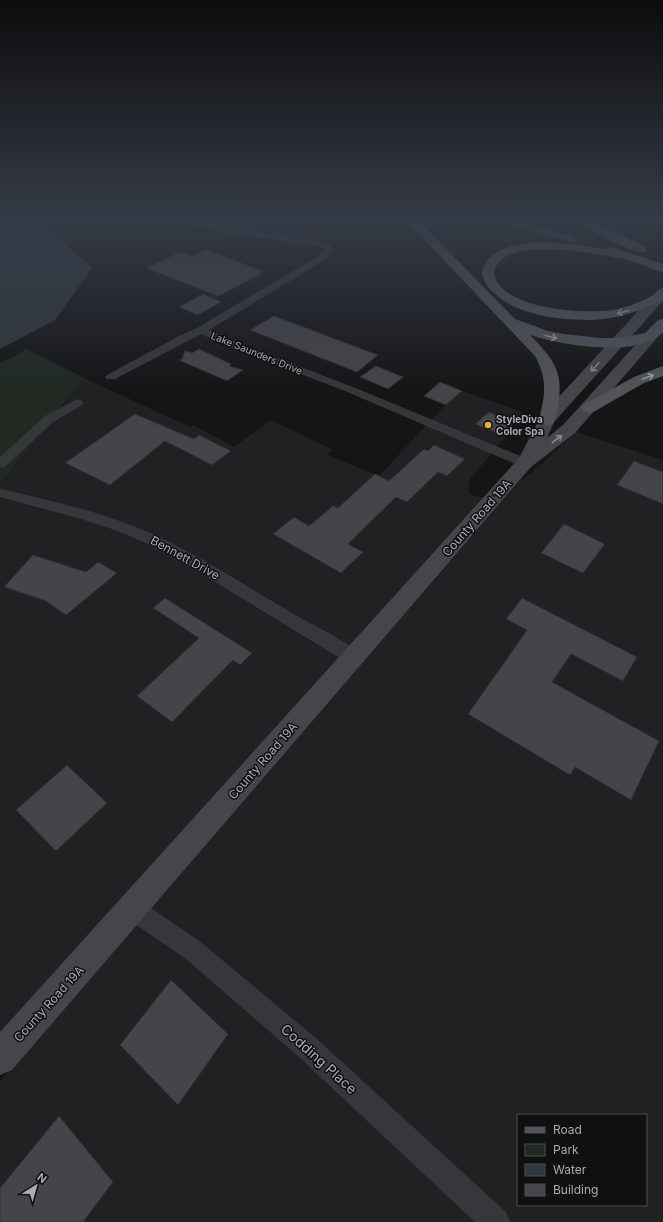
<svg xmlns="http://www.w3.org/2000/svg" width="663" height="1222" font-family="Inter,sans-serif">
<style>
.built{fill:#212123;fill-rule:evenodd}
.green{fill:#212922}
.water{fill:#2f373e}
.building{fill:#444549;stroke:#2f2f32}
.lines{fill:none;stroke-linecap:round;stroke-linejoin:round}
.minor{fill:#36373b;fill-rule:evenodd}
.secondary{fill:#44464b;fill-rule:evenodd}
.primary{fill:#52545a;fill-rule:evenodd}
.oneway{stroke:#979aa4}
.oneway2{stroke:#858891}
.poi-dot{fill:#e4ae40;stroke:#101011;stroke-width:1.5}
.labels{text-anchor:middle;stroke-width:3;stroke-linejoin:round;paint-order:stroke}
.far-street-label{font-size:10px;fill:#a8acb6;stroke:#101011}
.far-poi-label{font-size:10px;font-weight:bold;fill:#a8acb6;stroke:#101011;text-anchor:start}
.street-label{font-size:12px;fill:#a8acb6;stroke:#101011}
.near-street-label{font-size:14px;fill:#a8acb6;stroke:#101011}
</style>
<rect width="100%" height="100%" fill="#151516"/>
<path class="built" d="M 66,220 L 111,220 L 89,228 Z
M 187,220 L 338,220 L 307,233 L 275,239 L 228,234 Z
M 84,378 L 190,427 L 193,425 L 234,447 L 271,420 L 333,450 L 327,455 L 379,476 L 448,402 L 463,391 L 522,412 L 503,440 L 469,480 L 469,494 L 484,498 L 0,1038 L 0,484 Z
M 576,432 L 663,460 L 663,1222 L 0,1222 L 0,1081 L 519,482 L 535,470 ZM 518,1115 L 646,1115 L 646,1205 L 518,1205 Z"/>
<path class="green" d="M 26,349 L 84,378 L 0,484 L 0,363 L 16,356 Z"/>
<path class="water" d="M 0,220 L 40,220 L 92,268 L 55,320 L 0,349 Z"/>
<path class="building" d="M 206,250 L 263,271 L 259,274 L 261,274 L 218,296 L 146,268 L 180,252 L 191,256 Z
M 203,294 L 221,302 L 198,315 L 179,307 Z
M 274,316 L 378,355 L 357,372 L 250,330 Z
M 199,349 L 231,364 L 229,366 L 243,370 L 227,381 L 179,360 L 182,359 L 185,351 L 192,353 Z
M 376,366 L 403,377 L 388,389 L 360,377 Z
M 440,382 L 462,391 L 446,405 L 424,396 Z
M 489,412 L 513,422 L 500,434 L 475,424 Z
M 135,414 L 194,439 L 199,435 L 231,451 L 212,465 L 165,441 L 110,485 L 65,463 Z
M 434,445 L 465,459 L 447,476 L 438,472 L 407,502 L 396,497 L 348,544 L 363,552 L 341,573 L 273,534 L 294,517 L 309,526 L 333,506 L 338,508 L 375,474 L 389,481 L 424,449 L 428,451 Z
M 634,461 L 663,472 L 663,504 L 617,485 Z
M 564,524 L 605,544 L 583,573 L 541,553 Z
M 33,555 L 86,572 L 98,562 L 117,573 L 66,615 L 46,601 L 4,587 Z
M 165,598 L 252,653 L 240,665 L 233,660 L 172,722 L 137,696 L 199,638 L 153,608 Z
M 522,598 L 637,657 L 623,681 L 571,654 L 552,682 L 659,741 L 631,800 L 575,767 L 570,775 L 468,714 L 527,630 L 506,619 Z
M 67,765 L 107,803 L 56,851 L 16,810 Z
M 171,980 L 228,1034 L 178,1105 L 120,1045 Z
M 59,1116 L 113,1182 L 83,1222 L 0,1222 L 0,1188 Z"/>
<g class="lines">
<path class="minor" d="M 181,220 L 194,220 L 224,228 L 321,241 L 329,244 L 333,250 L 323,261 L 209,330 L 236,342 L 353,387 L 530,460 L 531,463 L 530,466 L 525,467 L 520,466 L 345,391 L 228,346 L 201,334 L 115,379 L 107,379 L 105,377 L 107,375 L 177,337 L 197,328 L 317,257 L 324,250 L 319,246 L 224,232 L 182,222 Z
M 78,399 L 82,401 L 84,403 L 82,405 L 53,422 L 5,467 L 0,468 L 0,457 L 45,416 Z
M 0,489 C 53,501 107,513 157,536 C 206,559 252,590 299,617 C 313,625 357,646 362,658 L 360,663 L 354,665 L 348,663 L 189,566 L 146,543 L 115,530 L 81,519 L 0,497 Z
M 133,898 L 141,901 L 202,943 L 317,1039 L 506,1212 L 510,1222 L 475,1222 L 299,1057 L 186,959 L 125,917 L 122,909 L 125,901 Z"/>
<path class="secondary" d="M 659,293 L 663,294 L 663,301 L 554,422 L 547,438 L 563,425 L 647,332 L 652,331 L 657,332 L 659,335 L 657,338 L 575,433 L 531,467 L 12,1070 L 0,1075 L 0,1032 L 519,458 L 541,416 L 654,294 Z"/>
<path class="primary" d="M 406,220 L 418,220 L 515,319 L 548,331 L 563,334 L 602,338 L 620,338 L 645,333 L 658,320 L 663,319 L 663,332 C 639,359 561,345 530,335 C 560,365 565,378 555,420 L 553,424 L 547,425 L 541,424 L 539,420 C 545,394 548,380 535,356 Z
M 498,220 L 516,220 L 574,237 L 576,239 L 574,241 L 570,242 L 500,222 Z
M 577,220 L 591,220 L 645,246 L 647,249 L 645,252 C 635,254 584,229 577,220 Z
M 536,242 L 575,244 L 606,249 L 611,247 L 663,264 L 663,272 C 650,269 638,262 625,259 C 599,254 498,233 494,274 C 502,311 593,316 622,308 C 632,305 645,300 653,295 C 657,292 658,289 663,288 L 663,300 C 639,311 618,319 591,320 C 565,320 536,317 513,306 C 496,297 468,276 491,257 C 494,255 497,252 501,250 C 512,245 524,244 536,242 Z
M 663,366 L 663,376 L 644,383 L 595,411 L 589,413 L 583,411 L 581,408 L 583,405 L 634,377 Z"/>
</g>
<defs><path id="oneway-shaft" d="M-6 0H5M1.5-3L5.5 0L1.5 3" fill="none" stroke-width="1.6" stroke-linecap="round" stroke-linejoin="round"/></defs>
<g class="oneway">
<use href="#oneway-shaft" transform="translate(623 312) rotate(166)"/>
<use href="#oneway-shaft" transform="translate(551 337) rotate(14)"/>
<use href="#oneway-shaft" transform="translate(648 377) rotate(-20)"/>
</g>
<g class="oneway2">
<use href="#oneway-shaft" transform="translate(595 367) rotate(132)"/>
<use href="#oneway-shaft" transform="translate(557 439) rotate(-37)"/>
</g>
<linearGradient id="sky" x2="0" y2="1"><stop stop-color="#0c0c0c"/><stop offset="0.56" stop-color="#353b47"/><stop offset="1" stop-color="#353b47" stop-opacity="0"/></linearGradient>
<rect width="663" height="391" fill="url(#sky)"/>
<circle class="poi-dot" cx="488" cy="425" r="4"/>
<g class="labels">
<g class="far-street-label">
<text transform="translate(257 353) rotate(22)" y="4">Lake Saunders Drive</text>
</g>
<g class="far-poi-label">
<text x="496" y="423">StyleDiva<tspan x="496" dy="12">Color Spa</tspan></text>
</g>
<g class="street-label">
<text transform="translate(477 518) rotate(-49)" y="4">County Road 19A</text>
<text transform="translate(185 558) rotate(29)" y="4">Bennett Drive</text>
<text transform="translate(263 761) rotate(-49)" y="4">County Road 19A</text>
<text transform="translate(49 1004) rotate(-48)" y="4">County Road 19A</text>
</g>
<g class="near-street-label">
<text transform="translate(319 1059) rotate(42)" y="5">Codding Place</text>
</g>
</g>
<rect x="517" y="1114" width="130" height="92" fill="#101011" stroke="#4d4e53"/>
<rect x="525" y="1127" width="20" height="6" fill="#52545a" stroke="#4d4e53"/>
<text x="553" y="1134" font-size="12" fill="#a8acb6">Road</text>
<rect x="525" y="1144" width="20" height="12" fill="#212922" stroke="#4d4e53"/>
<text x="553" y="1154" font-size="12" fill="#a8acb6">Park</text>
<rect x="525" y="1164" width="20" height="12" fill="#2f373e" stroke="#4d4e53"/>
<text x="553" y="1174" font-size="12" fill="#a8acb6">Water</text>
<rect x="525" y="1184" width="20" height="12" fill="#444549" stroke="#4d4e53"/>
<text x="553" y="1194" font-size="12" fill="#a8acb6">Building</text>
<g transform="translate(36 1186) rotate(37)" stroke="#101011" stroke-width="3" paint-order="stroke">
<path d="M0-3L7 15L0 10L-7 15Z" fill="#a8acb6"/>
<text y="-6" font-size="11" font-weight="bold" text-anchor="middle" fill="#a8acb6">N</text>
</g>
</svg>
